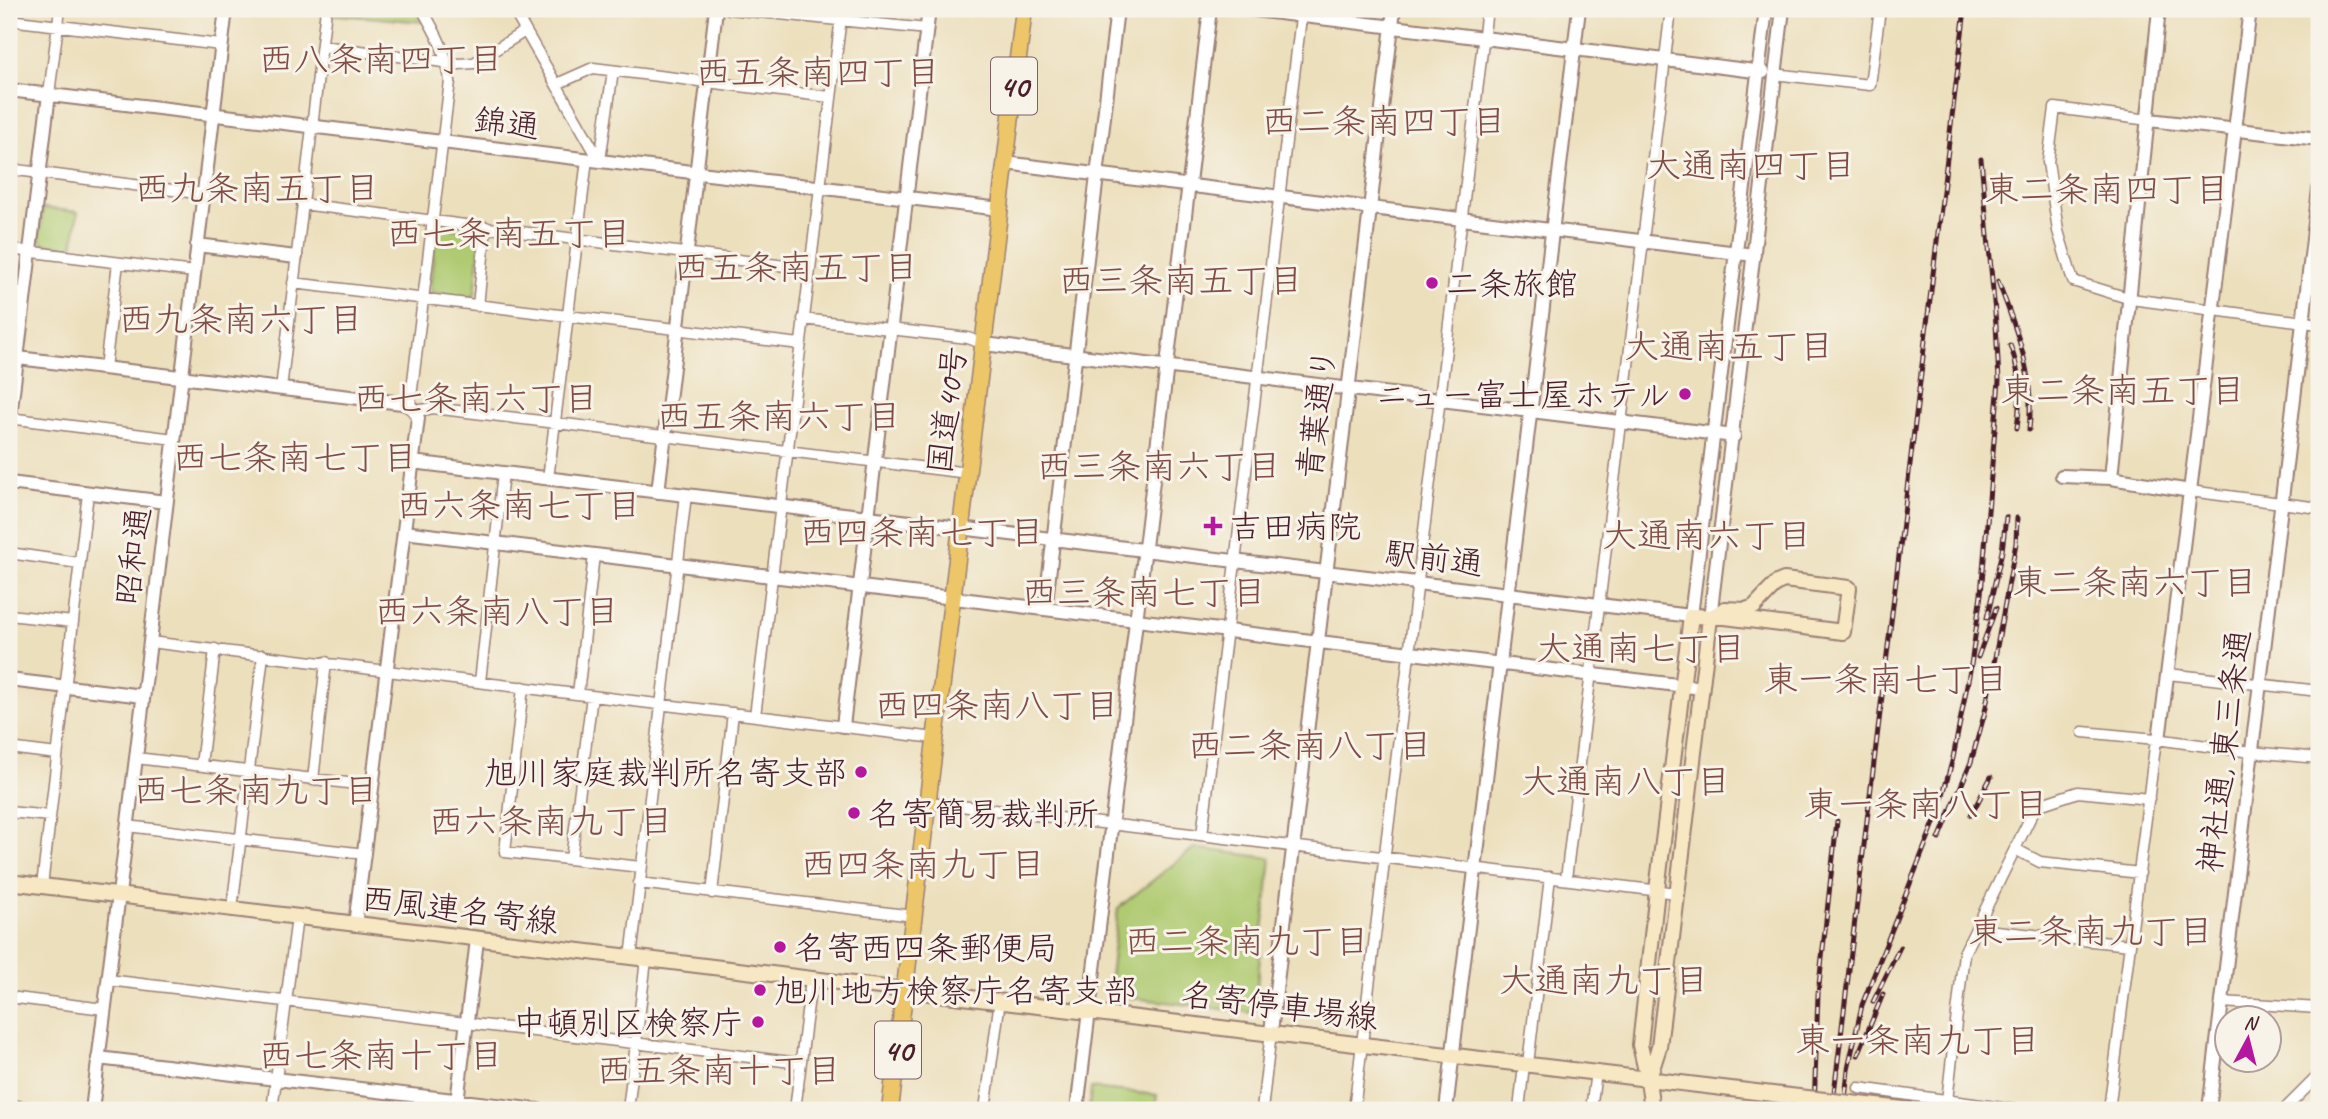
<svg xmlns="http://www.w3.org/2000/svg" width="2328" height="1119" font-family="Caveat,'Klee One',sans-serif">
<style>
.green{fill:#afca71;stroke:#7c744e;stroke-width:2}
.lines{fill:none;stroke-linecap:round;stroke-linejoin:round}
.minor-casing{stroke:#9b7f74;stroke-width:13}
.tertiary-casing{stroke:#9b7f74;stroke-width:16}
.secondary-casing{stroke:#9b7f74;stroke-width:18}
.trunk-casing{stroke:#9b7f74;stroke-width:19}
.minor{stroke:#fff;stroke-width:10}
.tertiary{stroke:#fff;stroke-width:12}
.secondary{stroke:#f7e8c3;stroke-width:14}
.trunk{stroke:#ecc669;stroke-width:16}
.rail-casing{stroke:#4a1f2b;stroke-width:5}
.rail{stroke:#f7f3e8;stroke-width:2.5;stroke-dasharray:8;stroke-linecap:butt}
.secondary-bridge-casing{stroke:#9b7f74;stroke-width:18;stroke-linecap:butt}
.secondary-bridge{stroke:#f7e8c3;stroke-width:14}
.poi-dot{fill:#b5179e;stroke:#f7f3e8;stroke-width:2.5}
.labels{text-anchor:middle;stroke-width:6;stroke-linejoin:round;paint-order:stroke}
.shield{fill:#f7f3e8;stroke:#7e5f64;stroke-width:2}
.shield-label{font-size:32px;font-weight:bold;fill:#4a1f2b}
.street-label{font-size:33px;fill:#4a1f2b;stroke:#f7f3e8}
.poi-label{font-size:33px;fill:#4a1f2b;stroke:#f7f3e8;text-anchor:start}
.neighbourhood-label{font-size:35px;fill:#804d45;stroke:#f7f3e8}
</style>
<rect width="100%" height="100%" fill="#f7f3e8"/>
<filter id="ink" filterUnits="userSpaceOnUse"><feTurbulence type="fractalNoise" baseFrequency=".0143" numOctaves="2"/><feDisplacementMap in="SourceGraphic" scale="14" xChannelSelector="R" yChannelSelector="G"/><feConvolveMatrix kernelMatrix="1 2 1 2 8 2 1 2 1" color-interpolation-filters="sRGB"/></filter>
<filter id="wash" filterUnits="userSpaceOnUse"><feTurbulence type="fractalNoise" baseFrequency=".00686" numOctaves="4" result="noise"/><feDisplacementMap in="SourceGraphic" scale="28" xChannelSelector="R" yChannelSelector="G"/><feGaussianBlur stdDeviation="1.57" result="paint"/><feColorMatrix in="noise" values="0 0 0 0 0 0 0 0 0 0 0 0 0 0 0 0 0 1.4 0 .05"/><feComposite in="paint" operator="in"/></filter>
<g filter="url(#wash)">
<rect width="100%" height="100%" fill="#ecdfbc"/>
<path class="green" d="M 333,9 L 416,9 L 424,22 L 332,14 Z
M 43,208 L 78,212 L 73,248 L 44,244 L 39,238 Z
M 441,227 L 478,231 L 481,234 L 475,294 L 470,298 L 433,293 L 430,289 L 436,229 Z
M 1194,848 L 1271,858 L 1254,1013 L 1108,995 L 1118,908 Z
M 1091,1088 L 1157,1095 L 1155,1110 L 1089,1110 Z"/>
</g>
<g filter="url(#ink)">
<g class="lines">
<g class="minor-casing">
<path id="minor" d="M 513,9 L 600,161
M 729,9 L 927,29
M 9,20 L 221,45
M 322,46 L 459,64 L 474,63 L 525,31
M 1774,74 L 1870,85 L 1880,9
M 557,84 L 593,68 L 830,97
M 49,94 L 60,9
M 2149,120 L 2055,108 L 2048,162 L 2058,231 L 2073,281 L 2131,299 L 2319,324
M 600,160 L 613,71
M 9,169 L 204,194
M 302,204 L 809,269
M 9,249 L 194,272
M 293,283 L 800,344
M 9,291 L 25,293
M 478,306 L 486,227
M 803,319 L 968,338 L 984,344
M 105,368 L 118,263
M 281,389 L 326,9
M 410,405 L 450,81 C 447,53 436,33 422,9
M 416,411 L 433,408 L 968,473
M 9,418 L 174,439
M 548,479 L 587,159
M 2190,491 L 2319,508
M 9,553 L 79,563
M 9,615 L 73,622
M 150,642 L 935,738
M 2168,674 L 2319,691
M 480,682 L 503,473
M 523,687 L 505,852 L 641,867
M 578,694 L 594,555
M 755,716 L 842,9
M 2083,732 L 2156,739
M 9,748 L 57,754
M 136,758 L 373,786
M 201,765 L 215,649
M 313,780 L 326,662
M 928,802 L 1677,893
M 9,812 L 50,816
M 127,826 L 365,854
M 1202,835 L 1302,9
M 2015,849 L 2040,862 L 2140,873
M 571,859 L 592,696
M 1566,879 L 1671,9
M 639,883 L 914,916
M 42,886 L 88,493
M 712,893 L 733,713
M 232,909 L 263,655
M 1976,929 L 2130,945
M 631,958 L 686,495
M 108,980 L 800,1063
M 9,997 L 104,1009
M 2221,1002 L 2319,1008
M 1528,1064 L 1550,877
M 1859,1088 L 2017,1110
M 1947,1101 L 1964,953 L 2036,806 L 2078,792 L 2149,799
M 9,1105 L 51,1110
M 272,1110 L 297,917
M 628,1110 L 646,960
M 795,1110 L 811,980
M 985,1110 L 1000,1000
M 1262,1110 L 1271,1032
M 1354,1110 L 1487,9
M 1519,1110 L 1524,1064
M 1591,1110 L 1596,1072
M 2109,1110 L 2156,739 L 2251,752 L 2319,758
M 2284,1110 L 2319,1075"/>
</g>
<g class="tertiary-casing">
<path id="tertiary" d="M 1246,9 L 1763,72
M 9,90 L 1000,209
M 2149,120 L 2319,139
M 1005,163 L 1754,255
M 197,245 L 296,257
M 984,344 L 1734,436
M 9,357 L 402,403 C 411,406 415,409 418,418 L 355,925
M 9,425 L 49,94
M 412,462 L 1691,616 L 1766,9
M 2062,476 L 2111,478 L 2190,491
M 2111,478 L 2159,9
M 9,483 L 166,502
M 658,492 L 716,9
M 404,532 L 1702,688
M 1045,609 L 1117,9
M 1710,618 L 1783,9
M 9,680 L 143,696
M 843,726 L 929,9
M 2159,740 L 2250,9
M 1271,1032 L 1394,9
M 98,1058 L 538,1110
M 92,1110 L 136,758 L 226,9
M 456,1110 L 477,940
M 1077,1110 L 1210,9
M 1446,1110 L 1579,9
M 2209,1110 L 2319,189"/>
</g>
<g class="secondary-casing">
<path id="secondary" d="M 9,882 C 599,955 1191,1023 1781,1095
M 1649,1078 L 1659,1047 L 1710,618
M 1652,1110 L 1648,1080 L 1640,1045 L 1657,890 L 1691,616 L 1725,617 L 1843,632 L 1849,588 L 1784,580 L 1777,583 L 1754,607 L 1746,610 L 1725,609 L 1710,618"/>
</g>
<g class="trunk-casing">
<path id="trunk" d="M 890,1110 L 1024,9"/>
</g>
<use href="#minor" class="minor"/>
<use href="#tertiary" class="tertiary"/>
<use href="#secondary" class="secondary"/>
<use href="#trunk" class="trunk"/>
<g class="rail-casing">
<path id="rail" d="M 1998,281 C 2017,332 2035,374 2029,430
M 2010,345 C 2021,372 2021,400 2017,428
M 1987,618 L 2002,551 L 2006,517
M 1978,657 L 1996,608
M 1971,815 L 1991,777
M 1939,839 L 1971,762 L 1985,712 L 2016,543 L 2017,518
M 1873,1002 L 1900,947
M 1858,1055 L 1883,994
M 1814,1110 L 1818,994 L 1837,821
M 1832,1110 L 1965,9
M 1844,1110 L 1848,1069 L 1862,1005 L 1938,813 L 1953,758 L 1971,665 L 1981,594 L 1999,381 L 1996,324 L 1981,159"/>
</g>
<use href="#rail" class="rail"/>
<g class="secondary-bridge-casing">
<path id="secondary-bridge" d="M 1781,1095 L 1912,1110"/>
</g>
<use href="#secondary-bridge" class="secondary-bridge"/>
</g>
</g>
<g class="poi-dot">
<circle cx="1432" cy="283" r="7"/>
<circle cx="1685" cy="394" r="7"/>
<path d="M1209.5 515.5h7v7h7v7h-7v7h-7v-7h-7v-7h7z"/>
<circle cx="861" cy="772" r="7"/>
<circle cx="854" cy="813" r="7"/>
<circle cx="780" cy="947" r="7"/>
<circle cx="760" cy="990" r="7"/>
<circle cx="758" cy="1022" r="7"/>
</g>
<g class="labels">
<g class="shield">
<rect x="991" y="57.5" width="46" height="57" rx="5"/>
<rect x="875" y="1021.5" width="46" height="57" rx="5"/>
</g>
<g class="shield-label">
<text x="1014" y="97">40</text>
<text x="898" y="1061">40</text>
</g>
<g class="street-label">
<text transform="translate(507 122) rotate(7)" y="12">錦通</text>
<text transform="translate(946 410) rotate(-83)" y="12">国道40号</text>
<text transform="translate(1316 413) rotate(-83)" y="12">青葉通り</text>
<text transform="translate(132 556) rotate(-83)" y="12">昭和通</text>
<text transform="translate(1434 557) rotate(7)" y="12">駅前通</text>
<text transform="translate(2223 751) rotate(-83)" y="12">神社通, 東三条通</text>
<text transform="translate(460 909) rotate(7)" y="12">西風連名寄線</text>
<text transform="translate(1280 1005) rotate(7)" y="12">名寄停車場線</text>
</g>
<g class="poi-label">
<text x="1446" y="295">二条旅館</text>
<text x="1671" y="406" text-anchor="end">ニュー富士屋ホテル</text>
<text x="1229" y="538">吉田病院</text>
<text x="847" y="784" text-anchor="end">旭川家庭裁判所名寄支部</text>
<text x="868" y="825">名寄簡易裁判所</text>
<text x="794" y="959">名寄西四条郵便局</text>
<text x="774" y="1002">旭川地方検察庁名寄支部</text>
<text x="744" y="1034" text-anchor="end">中頓別区検察庁</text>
</g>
<g class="neighbourhood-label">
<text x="381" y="71">西八条南四丁目</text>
<text x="818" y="84">西五条南四丁目</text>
<text x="1384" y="133">西二条南四丁目</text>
<text x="1751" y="177">大通南四丁目</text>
<text x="257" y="200">西九条南五丁目</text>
<text x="2107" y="201">東二条南四丁目</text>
<text x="509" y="245">西七条南五丁目</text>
<text x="796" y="279">西五条南五丁目</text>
<text x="1181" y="292">西三条南五丁目</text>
<text x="241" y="331">西九条南六丁目</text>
<text x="1729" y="358">大通南五丁目</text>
<text x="2123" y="402">東二条南五丁目</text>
<text x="476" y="410">西七条南六丁目</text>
<text x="779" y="428">西五条南六丁目</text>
<text x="295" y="469">西七条南七丁目</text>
<text x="1159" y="478">西三条南六丁目</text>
<text x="519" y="517">西六条南七丁目</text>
<text x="922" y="544">西四条南七丁目</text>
<text x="1707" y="547">大通南六丁目</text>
<text x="2135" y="594">東二条南六丁目</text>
<text x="1144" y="604">西三条南七丁目</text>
<text x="497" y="623">西六条南八丁目</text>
<text x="1641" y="660">大通南七丁目</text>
<text x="1886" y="691">東一条南七丁目</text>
<text x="997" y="717">西四条南八丁目</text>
<text x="1310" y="757">西二条南八丁目</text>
<text x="1626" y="793">大通南八丁目</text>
<text x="256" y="802">西七条南九丁目</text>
<text x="1926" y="816">東一条南八丁目</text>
<text x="551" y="833">西六条南九丁目</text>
<text x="923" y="876">西四条南九丁目</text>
<text x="2091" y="943">東二条南九丁目</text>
<text x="1247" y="953">西二条南九丁目</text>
<text x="1604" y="992">大通南九丁目</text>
<text x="1918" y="1052">東一条南九丁目</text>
<text x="381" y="1067">西七条南十丁目</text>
<text x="719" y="1082">西五条南十丁目</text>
</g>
</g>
<rect width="2328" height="1119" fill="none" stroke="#f7f3e8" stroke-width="35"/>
<g transform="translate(2248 1039) rotate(7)"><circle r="33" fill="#f7f3e8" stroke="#b29e9c" stroke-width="2"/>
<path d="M0-5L12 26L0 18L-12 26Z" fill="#b5179e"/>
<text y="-10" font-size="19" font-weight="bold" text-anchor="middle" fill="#4a1f2b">N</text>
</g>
</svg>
